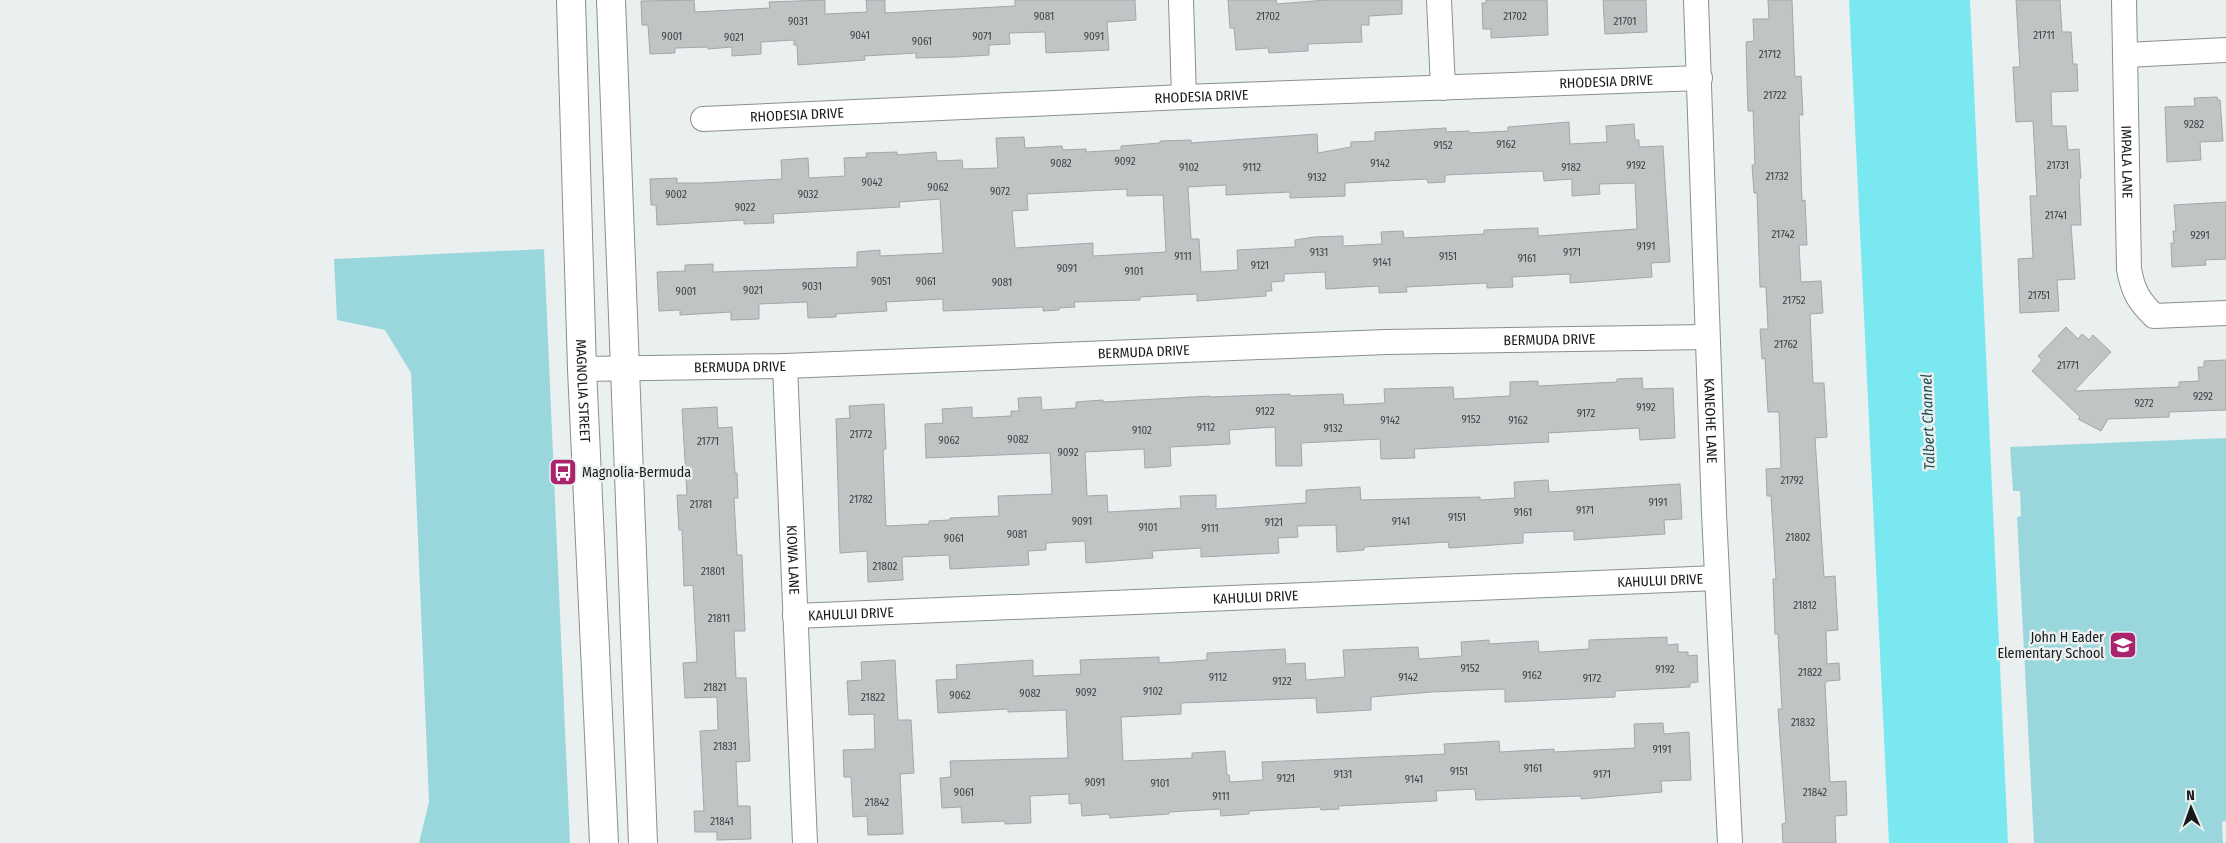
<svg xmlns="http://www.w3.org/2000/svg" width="2226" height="843" font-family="'Fira Sans Condensed',sans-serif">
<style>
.green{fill:#99d7dc}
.water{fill:#79e8f1}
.building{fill:#bfc4c5;stroke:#a2a7a8;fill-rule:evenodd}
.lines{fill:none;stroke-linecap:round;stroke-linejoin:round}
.minor-casing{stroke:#8a8f8f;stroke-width:26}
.secondary-casing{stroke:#8a8f8f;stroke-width:30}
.minor{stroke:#fff;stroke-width:24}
.secondary{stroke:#fff;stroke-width:28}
.labels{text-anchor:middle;stroke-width:5;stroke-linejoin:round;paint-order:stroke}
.number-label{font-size:11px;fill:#424445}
.street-label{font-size:14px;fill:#18191a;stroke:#eaf0f0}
.poi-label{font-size:14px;fill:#18191a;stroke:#eaf0f0;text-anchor:start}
.water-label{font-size:15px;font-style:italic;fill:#194b4f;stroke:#eaf0f0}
</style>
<rect width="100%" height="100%" fill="#eaf0f0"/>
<path class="green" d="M 544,249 L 570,843 L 419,843 L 429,802 L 411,373 L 385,330 L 337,320 L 334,259 Z
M 2226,438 L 2226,821 L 2222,822 L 2223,843 L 2034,843 L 2017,517 L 2021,516 L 2020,491 L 2013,491 L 2010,447 Z"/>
<path class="water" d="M 1849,0 L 1970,0 L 2008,843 L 1889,843 Z"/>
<path class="building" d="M 694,0 L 695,12 L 770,8 L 769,2 L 825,0 L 825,14 L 867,12 L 866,0 L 885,0 L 885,13 L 1015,6 L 1015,0 L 1135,0 L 1136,20 L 1107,22 L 1109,50 L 1046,53 L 1045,32 L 1009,33 L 1010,44 L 989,45 L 989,55 L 956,57 L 916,58 L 916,53 L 864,56 L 865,60 L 798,65 L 797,45 L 794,45 L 794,40 L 761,42 L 761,54 L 732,56 L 732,47 L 708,49 L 708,47 L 675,48 L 675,53 L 650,54 L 648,25 L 642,25 L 641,1 Z
M 1228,0 L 1276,0 L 1277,4 L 1326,0 L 1402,0 L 1402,14 L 1369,16 L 1369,25 L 1361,25 L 1362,42 L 1308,44 L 1308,51 L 1269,53 L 1268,48 L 1236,50 L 1234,28 L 1230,28 Z
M 1486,0 L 1547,0 L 1548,35 L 1491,38 L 1491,29 L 1483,29 L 1482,3 L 1486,3 Z
M 1603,0 L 1646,0 L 1647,32 L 1605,34 Z
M 1768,0 L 1792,0 L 1795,77 L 1801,76 L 1803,115 L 1799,115 L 1802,201 L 1805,200 L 1807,245 L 1799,245 L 1801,282 L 1821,281 L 1823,313 L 1810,314 L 1813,383 L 1824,383 L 1827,437 L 1815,438 L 1824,577 L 1835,576 L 1838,630 L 1826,631 L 1827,664 L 1839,663 L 1840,680 L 1827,681 L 1825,684 L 1830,782 L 1846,781 L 1847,815 L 1835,816 L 1836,843 L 1783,843 L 1782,824 L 1786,823 L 1778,709 L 1782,709 L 1778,634 L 1775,634 L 1773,579 L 1776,579 L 1771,496 L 1767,496 L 1766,469 L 1781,468 L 1779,412 L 1768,412 L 1765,358 L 1762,359 L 1760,329 L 1768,329 L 1766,287 L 1760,287 L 1757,193 L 1754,193 L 1752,165 L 1755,165 L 1753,111 L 1748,111 L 1747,80 L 1746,42 L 1754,41 L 1753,19 L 1769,19 Z
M 2016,0 L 2060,0 L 2062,32 L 2071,32 L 2073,64 L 2077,64 L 2078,91 L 2051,92 L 2052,126 L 2066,126 L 2068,150 L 2079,149 L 2081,178 L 2079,179 L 2081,225 L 2071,225 L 2075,279 L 2057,280 L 2059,311 L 2020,313 L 2018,259 L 2033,258 L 2030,196 L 2037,196 L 2033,121 L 2016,122 L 2013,67 L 2020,67 Z
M 2217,97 L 2218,100 L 2220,100 L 2223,141 L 2200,142 L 2201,160 L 2167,162 L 2165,107 L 2195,106 L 2194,98 Z
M 1569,122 L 1570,144 L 1607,142 L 1606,126 L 1634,124 L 1635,140 L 1639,140 L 1639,147 L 1663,146 L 1670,262 L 1651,263 L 1652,277 L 1570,283 L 1570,274 L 1512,277 L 1513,287 L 1487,288 L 1487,283 L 1406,287 L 1407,292 L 1379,293 L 1379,286 L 1326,289 L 1325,272 L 1284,274 L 1284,281 L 1271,282 L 1272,291 L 1266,291 L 1266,296 L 1197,301 L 1197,294 L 1140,297 L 1140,300 L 1074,302 L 1075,307 L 1059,308 L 1059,310 L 1043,311 L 1043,307 L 943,311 L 943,299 L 886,302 L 887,311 L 836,314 L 836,317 L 808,318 L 807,302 L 759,304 L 759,319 L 731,320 L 731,312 L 680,315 L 680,310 L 659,311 L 657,272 L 685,271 L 685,265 L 713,264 L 713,272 L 857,267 L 857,252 L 880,250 L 880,256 L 943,253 L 940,199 L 899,202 L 900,207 L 773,214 L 774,223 L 744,224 L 744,220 L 657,225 L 656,205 L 651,205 L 650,179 L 677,178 L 677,183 L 701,183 L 782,179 L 781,160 L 808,158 L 809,178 L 845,176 L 844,158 L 867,157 L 866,153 L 897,152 L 897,155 L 936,152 L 937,161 L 962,160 L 963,169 L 998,168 L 996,138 L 1024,137 L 1025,148 L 1062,146 L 1063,150 L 1086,149 L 1086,152 L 1121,150 L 1121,146 L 1160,143 L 1160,141 L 1191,140 L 1191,143 L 1317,134 L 1318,153 L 1351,147 L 1351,142 L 1375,141 L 1375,132 L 1446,128 L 1446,132 L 1469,131 L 1469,133 L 1508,131 L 1508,127 ZM 1543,171 L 1544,181 L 1572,179 L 1572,196 L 1600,194 L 1599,184 L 1635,183 L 1637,229 L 1538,236 L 1538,228 L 1484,230 L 1484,234 L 1404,238 L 1403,231 L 1381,232 L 1382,244 L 1343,246 L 1343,236 L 1314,237 L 1295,240 L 1295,247 L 1237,250 L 1238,270 L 1201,272 L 1199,239 L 1191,239 L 1188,187 L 1226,185 L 1226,195 L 1290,192 L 1290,198 L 1345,196 L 1345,183 L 1427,179 L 1428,183 L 1445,182 L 1445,175 ZM 1127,189 L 1127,196 L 1163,195 L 1166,252 L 1093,256 L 1093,243 L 1015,248 L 1012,211 L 1028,210 L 1027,194 Z
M 2226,202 L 2226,259 L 2205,260 L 2206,265 L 2172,267 L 2171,243 L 2174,243 L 2173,231 L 2176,231 L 2174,205 Z
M 2066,327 L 2078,339 L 2082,334 L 2089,340 L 2093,335 L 2111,352 L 2074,391 L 2179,387 L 2179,382 L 2199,381 L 2198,367 L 2204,367 L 2204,361 L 2226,360 L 2226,410 L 2169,412 L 2169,417 L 2108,419 L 2101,431 L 2078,419 L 2080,417 L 2032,371 L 2042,360 L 2038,356 Z
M 1642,378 L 1643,389 L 1673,388 L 1675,438 L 1640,440 L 1639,428 L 1548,433 L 1549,442 L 1414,449 L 1415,458 L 1381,459 L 1380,439 L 1301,443 L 1302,466 L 1276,466 L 1275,427 L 1229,430 L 1230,444 L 1170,447 L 1171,466 L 1145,468 L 1144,449 L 1085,452 L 1087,496 L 1107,495 L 1108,512 L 1181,508 L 1180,496 L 1216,495 L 1216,509 L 1306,503 L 1306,490 L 1360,487 L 1361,500 L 1480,497 L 1480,500 L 1515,498 L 1514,482 L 1548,480 L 1549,492 L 1680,484 L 1682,519 L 1664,520 L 1665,534 L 1574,540 L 1574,531 L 1523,533 L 1523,543 L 1449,548 L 1448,542 L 1364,547 L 1364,550 L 1337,552 L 1336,525 L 1297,526 L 1298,537 L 1278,538 L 1279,553 L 1201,557 L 1201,548 L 1152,551 L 1153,558 L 1086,563 L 1085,541 L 1046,543 L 1046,550 L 1028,551 L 1029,565 L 950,569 L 949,555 L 902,557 L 903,580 L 868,582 L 867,551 L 840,553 L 836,419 L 850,418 L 849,406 L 884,404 L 886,449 L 883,450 L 886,526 L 929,524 L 929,521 L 950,520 L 950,518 L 999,516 L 998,496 L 1052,494 L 1050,453 L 926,458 L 925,424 L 943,423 L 942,409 L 972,407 L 972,418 L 1011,416 L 1011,411 L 1019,411 L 1018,398 L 1041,397 L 1042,410 L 1076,408 L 1076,402 L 1103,400 L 1103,402 L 1210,396 L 1210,397 L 1290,394 L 1290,396 L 1343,394 L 1344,405 L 1385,403 L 1384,389 L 1453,387 L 1454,399 L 1510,396 L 1510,382 L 1538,381 L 1538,386 L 1617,382 L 1617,379 Z
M 717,407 L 718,428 L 732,427 L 735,473 L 737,473 L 738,498 L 734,498 L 737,555 L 742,555 L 745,631 L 734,631 L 736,678 L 746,678 L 750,761 L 736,762 L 738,806 L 750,806 L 751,839 L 717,840 L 717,832 L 695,832 L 694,811 L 704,811 L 700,731 L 718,730 L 717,697 L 685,698 L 683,663 L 697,662 L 693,585 L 684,586 L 682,530 L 679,530 L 677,495 L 687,495 L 682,409 Z
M 1667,637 L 1667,645 L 1678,644 L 1678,652 L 1688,652 L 1688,656 L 1697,655 L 1698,682 L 1690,683 L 1690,687 L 1615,691 L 1615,697 L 1505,702 L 1505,689 L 1432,692 L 1371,697 L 1371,710 L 1317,713 L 1316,698 L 1181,703 L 1181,714 L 1121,717 L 1123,761 L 1192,758 L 1192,753 L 1225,751 L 1227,775 L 1229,775 L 1230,782 L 1263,780 L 1262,762 L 1445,754 L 1444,744 L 1499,741 L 1500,752 L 1554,749 L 1554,752 L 1635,748 L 1634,724 L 1663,723 L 1664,734 L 1689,732 L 1691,780 L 1661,781 L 1662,792 L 1581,799 L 1581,796 L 1476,800 L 1475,789 L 1436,791 L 1437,801 L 1338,806 L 1339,809 L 1321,810 L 1320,807 L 1249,811 L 1249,814 L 1221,816 L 1220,809 L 1169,812 L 1169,814 L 1110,818 L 1109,814 L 1082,816 L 1081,803 L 1069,804 L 1069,794 L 1030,796 L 1031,823 L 1005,824 L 1005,821 L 962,823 L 961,807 L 942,808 L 940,778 L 951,777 L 950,761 L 1068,758 L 1066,710 L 1008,712 L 1008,709 L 938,713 L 936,680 L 957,679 L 956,665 L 1033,660 L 1033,676 L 1081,674 L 1080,660 L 1159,657 L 1159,663 L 1207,660 L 1207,653 L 1285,649 L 1286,664 L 1305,663 L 1306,680 L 1345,677 L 1343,650 L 1418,647 L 1419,659 L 1462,656 L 1461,642 L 1489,640 L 1489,644 L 1538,641 L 1539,652 L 1589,649 L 1589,640 Z
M 895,660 L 898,720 L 911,720 L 914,773 L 900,774 L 903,834 L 868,835 L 867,816 L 853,817 L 851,777 L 844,777 L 843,750 L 875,749 L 874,714 L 849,715 L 847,681 L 862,680 L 861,662 Z"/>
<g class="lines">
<g class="minor-casing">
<g id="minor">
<path d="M 1181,0 L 1184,97"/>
<path d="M 1439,0 L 1443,88"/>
<path id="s1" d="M 1696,0 L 1714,513 L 1730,843"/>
<path id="s2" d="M 2124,0 L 2129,269 C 2133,291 2138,300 2154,316 L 2226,313"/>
<path d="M 2126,55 L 2226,50"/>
<path id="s3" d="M 703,119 L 1184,97 L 1700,78"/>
<path id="s4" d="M 785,366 L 805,843"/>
<path id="s5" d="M 582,369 L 785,366 L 1386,342 L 1707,337"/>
<path id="s6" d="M 795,616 L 1717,578"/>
</g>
</g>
<g class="secondary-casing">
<g id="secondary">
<path id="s7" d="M 571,0 L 582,369 L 604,843"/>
<path d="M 611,0 L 643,843"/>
</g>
</g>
<use href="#minor" class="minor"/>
<use href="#secondary" class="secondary"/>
</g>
<defs>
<g id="bus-square" transform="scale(1.4375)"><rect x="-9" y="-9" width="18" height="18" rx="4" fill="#a9246c" stroke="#eaf0f0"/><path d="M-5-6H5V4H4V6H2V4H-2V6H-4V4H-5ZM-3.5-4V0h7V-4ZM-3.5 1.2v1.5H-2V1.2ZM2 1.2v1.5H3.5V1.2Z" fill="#fff"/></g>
<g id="school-square" transform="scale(1.4375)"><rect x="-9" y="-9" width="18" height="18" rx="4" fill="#a9246c" stroke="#eaf0f0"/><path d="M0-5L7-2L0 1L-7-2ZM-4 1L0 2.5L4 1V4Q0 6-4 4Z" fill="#fff"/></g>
</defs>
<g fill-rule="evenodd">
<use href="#bus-square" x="563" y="472"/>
<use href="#school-square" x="2123" y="645"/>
</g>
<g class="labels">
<g class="number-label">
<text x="1044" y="20">9081</text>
<text x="1268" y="20">21702</text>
<text x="1515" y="20">21702</text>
<text x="798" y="25">9031</text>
<text x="1625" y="25">21701</text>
<text x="860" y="39">9041</text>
<text x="2044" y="39">21711</text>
<text x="672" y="40">9001</text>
<text x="982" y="40">9071</text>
<text x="1094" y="40">9091</text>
<text x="734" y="41">9021</text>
<text x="922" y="45">9061</text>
<text x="1770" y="58">21712</text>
<text x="1775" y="99">21722</text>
<text x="2194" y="128">9282</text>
<text x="1506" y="148">9162</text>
<text x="1443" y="149">9152</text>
<text x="1125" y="165">9092</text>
<text x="1061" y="167">9082</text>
<text x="1380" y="167">9142</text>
<text x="1636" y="169">9192</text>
<text x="2058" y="169">21731</text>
<text x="1189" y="171">9102</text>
<text x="1252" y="171">9112</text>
<text x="1571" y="171">9182</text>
<text x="1777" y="180">21732</text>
<text x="1317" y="181">9132</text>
<text x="872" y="186">9042</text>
<text x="938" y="191">9062</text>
<text x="1000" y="195">9072</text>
<text x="676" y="198">9002</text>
<text x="808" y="198">9032</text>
<text x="745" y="211">9022</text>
<text x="2056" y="219">21741</text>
<text x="1783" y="238">21742</text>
<text x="2200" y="239">9291</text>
<text x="1646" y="250">9191</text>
<text x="1319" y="256">9131</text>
<text x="1572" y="256">9171</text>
<text x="1183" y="260">9111</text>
<text x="1448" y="260">9151</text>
<text x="1527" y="262">9161</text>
<text x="1382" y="266">9141</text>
<text x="1260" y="269">9121</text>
<text x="1067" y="272">9091</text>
<text x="1134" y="275">9101</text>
<text x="881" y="285">9051</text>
<text x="926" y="285">9061</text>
<text x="1002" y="286">9081</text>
<text x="812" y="290">9031</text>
<text x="753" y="294">9021</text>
<text x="686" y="295">9001</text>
<text x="2039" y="299">21751</text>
<text x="1794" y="304">21752</text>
<text x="1786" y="348">21762</text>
<text x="2068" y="369">21771</text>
<text x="2203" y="400">9292</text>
<text x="2144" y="407">9272</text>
<text x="1646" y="411">9192</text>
<text x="1265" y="415">9122</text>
<text x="1586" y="417">9172</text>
<text x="1471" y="423">9152</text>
<text x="1390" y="424">9142</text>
<text x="1518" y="424">9162</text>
<text x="1206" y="431">9112</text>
<text x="1333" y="432">9132</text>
<text x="1142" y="434">9102</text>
<text x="861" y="438">21772</text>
<text x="1018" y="443">9082</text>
<text x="949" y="444">9062</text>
<text x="708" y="445">21771</text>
<text x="1068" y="456">9092</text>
<text x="1792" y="484">21792</text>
<text x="861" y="503">21782</text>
<text x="1658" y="506">9191</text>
<text x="701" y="508">21781</text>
<text x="1585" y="514">9171</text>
<text x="1523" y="516">9161</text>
<text x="1457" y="521">9151</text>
<text x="1082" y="525">9091</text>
<text x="1401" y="525">9141</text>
<text x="1274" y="526">9121</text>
<text x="1148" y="531">9101</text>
<text x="1210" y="532">9111</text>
<text x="1017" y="538">9081</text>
<text x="1798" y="541">21802</text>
<text x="954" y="542">9061</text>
<text x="885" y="570">21802</text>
<text x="713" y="575">21801</text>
<text x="1805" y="609">21812</text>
<text x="719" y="622">21811</text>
<text x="1470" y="672">9152</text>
<text x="1665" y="673">9192</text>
<text x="1810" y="676">21822</text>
<text x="1532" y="679">9162</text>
<text x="1218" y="681">9112</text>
<text x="1408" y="681">9142</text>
<text x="1592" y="682">9172</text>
<text x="1282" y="685">9122</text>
<text x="715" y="691">21821</text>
<text x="1153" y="695">9102</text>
<text x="1086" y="696">9092</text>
<text x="1030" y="697">9082</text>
<text x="960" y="699">9062</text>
<text x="873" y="701">21822</text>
<text x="1803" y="726">21832</text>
<text x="725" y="750">21831</text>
<text x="1662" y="753">9191</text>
<text x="1533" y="772">9161</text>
<text x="1459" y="775">9151</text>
<text x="1343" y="778">9131</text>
<text x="1602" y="778">9171</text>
<text x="1286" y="782">9121</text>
<text x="1414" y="783">9141</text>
<text x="1095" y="786">9091</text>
<text x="1160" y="787">9101</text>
<text x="964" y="796">9061</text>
<text x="1815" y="796">21842</text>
<text x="1221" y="800">9111</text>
<text x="877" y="806">21842</text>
<text x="722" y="825">21841</text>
</g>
<g class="street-label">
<text dy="5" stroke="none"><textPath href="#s3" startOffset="904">RHODESIA DRIVE</textPath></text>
<text dy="5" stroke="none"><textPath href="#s3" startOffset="499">RHODESIA DRIVE</textPath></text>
<text dy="5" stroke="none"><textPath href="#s3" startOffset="94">RHODESIA DRIVE</textPath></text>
<text dy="5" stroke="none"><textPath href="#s2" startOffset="162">IMPALA LANE</textPath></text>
<text dy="5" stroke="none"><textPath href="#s5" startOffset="968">BERMUDA DRIVE</textPath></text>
<text dy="5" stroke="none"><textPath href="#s5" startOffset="562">BERMUDA DRIVE</textPath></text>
<text dy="5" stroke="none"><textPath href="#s5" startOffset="158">BERMUDA DRIVE</textPath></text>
<text dy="5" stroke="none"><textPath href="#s7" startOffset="391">MAGNOLIA STREET</textPath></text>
<text dy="5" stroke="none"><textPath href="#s1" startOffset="421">KANEOHE LANE</textPath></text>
<text dy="5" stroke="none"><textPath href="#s4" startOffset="194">KIOWA LANE</textPath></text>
<text dy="5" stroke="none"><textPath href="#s6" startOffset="866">KAHULUI DRIVE</textPath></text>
<text dy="5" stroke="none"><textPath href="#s6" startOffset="461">KAHULUI DRIVE</textPath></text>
<text dy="5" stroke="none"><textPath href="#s6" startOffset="56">KAHULUI DRIVE</textPath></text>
</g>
<g class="poi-label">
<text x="582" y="477">Magnolia-Bermuda</text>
<text x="2104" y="642" text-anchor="end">John H Eader<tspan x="2104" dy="16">Elementary School</tspan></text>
</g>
<g class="water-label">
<text transform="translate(1928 422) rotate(-92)" y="5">Talbert Channel</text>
</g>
</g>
<g transform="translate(2191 808) rotate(358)" stroke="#eaf0f0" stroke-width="4" paint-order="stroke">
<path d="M0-4L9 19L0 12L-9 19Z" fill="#18191a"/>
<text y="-8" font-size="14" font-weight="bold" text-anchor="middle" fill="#18191a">N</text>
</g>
</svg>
